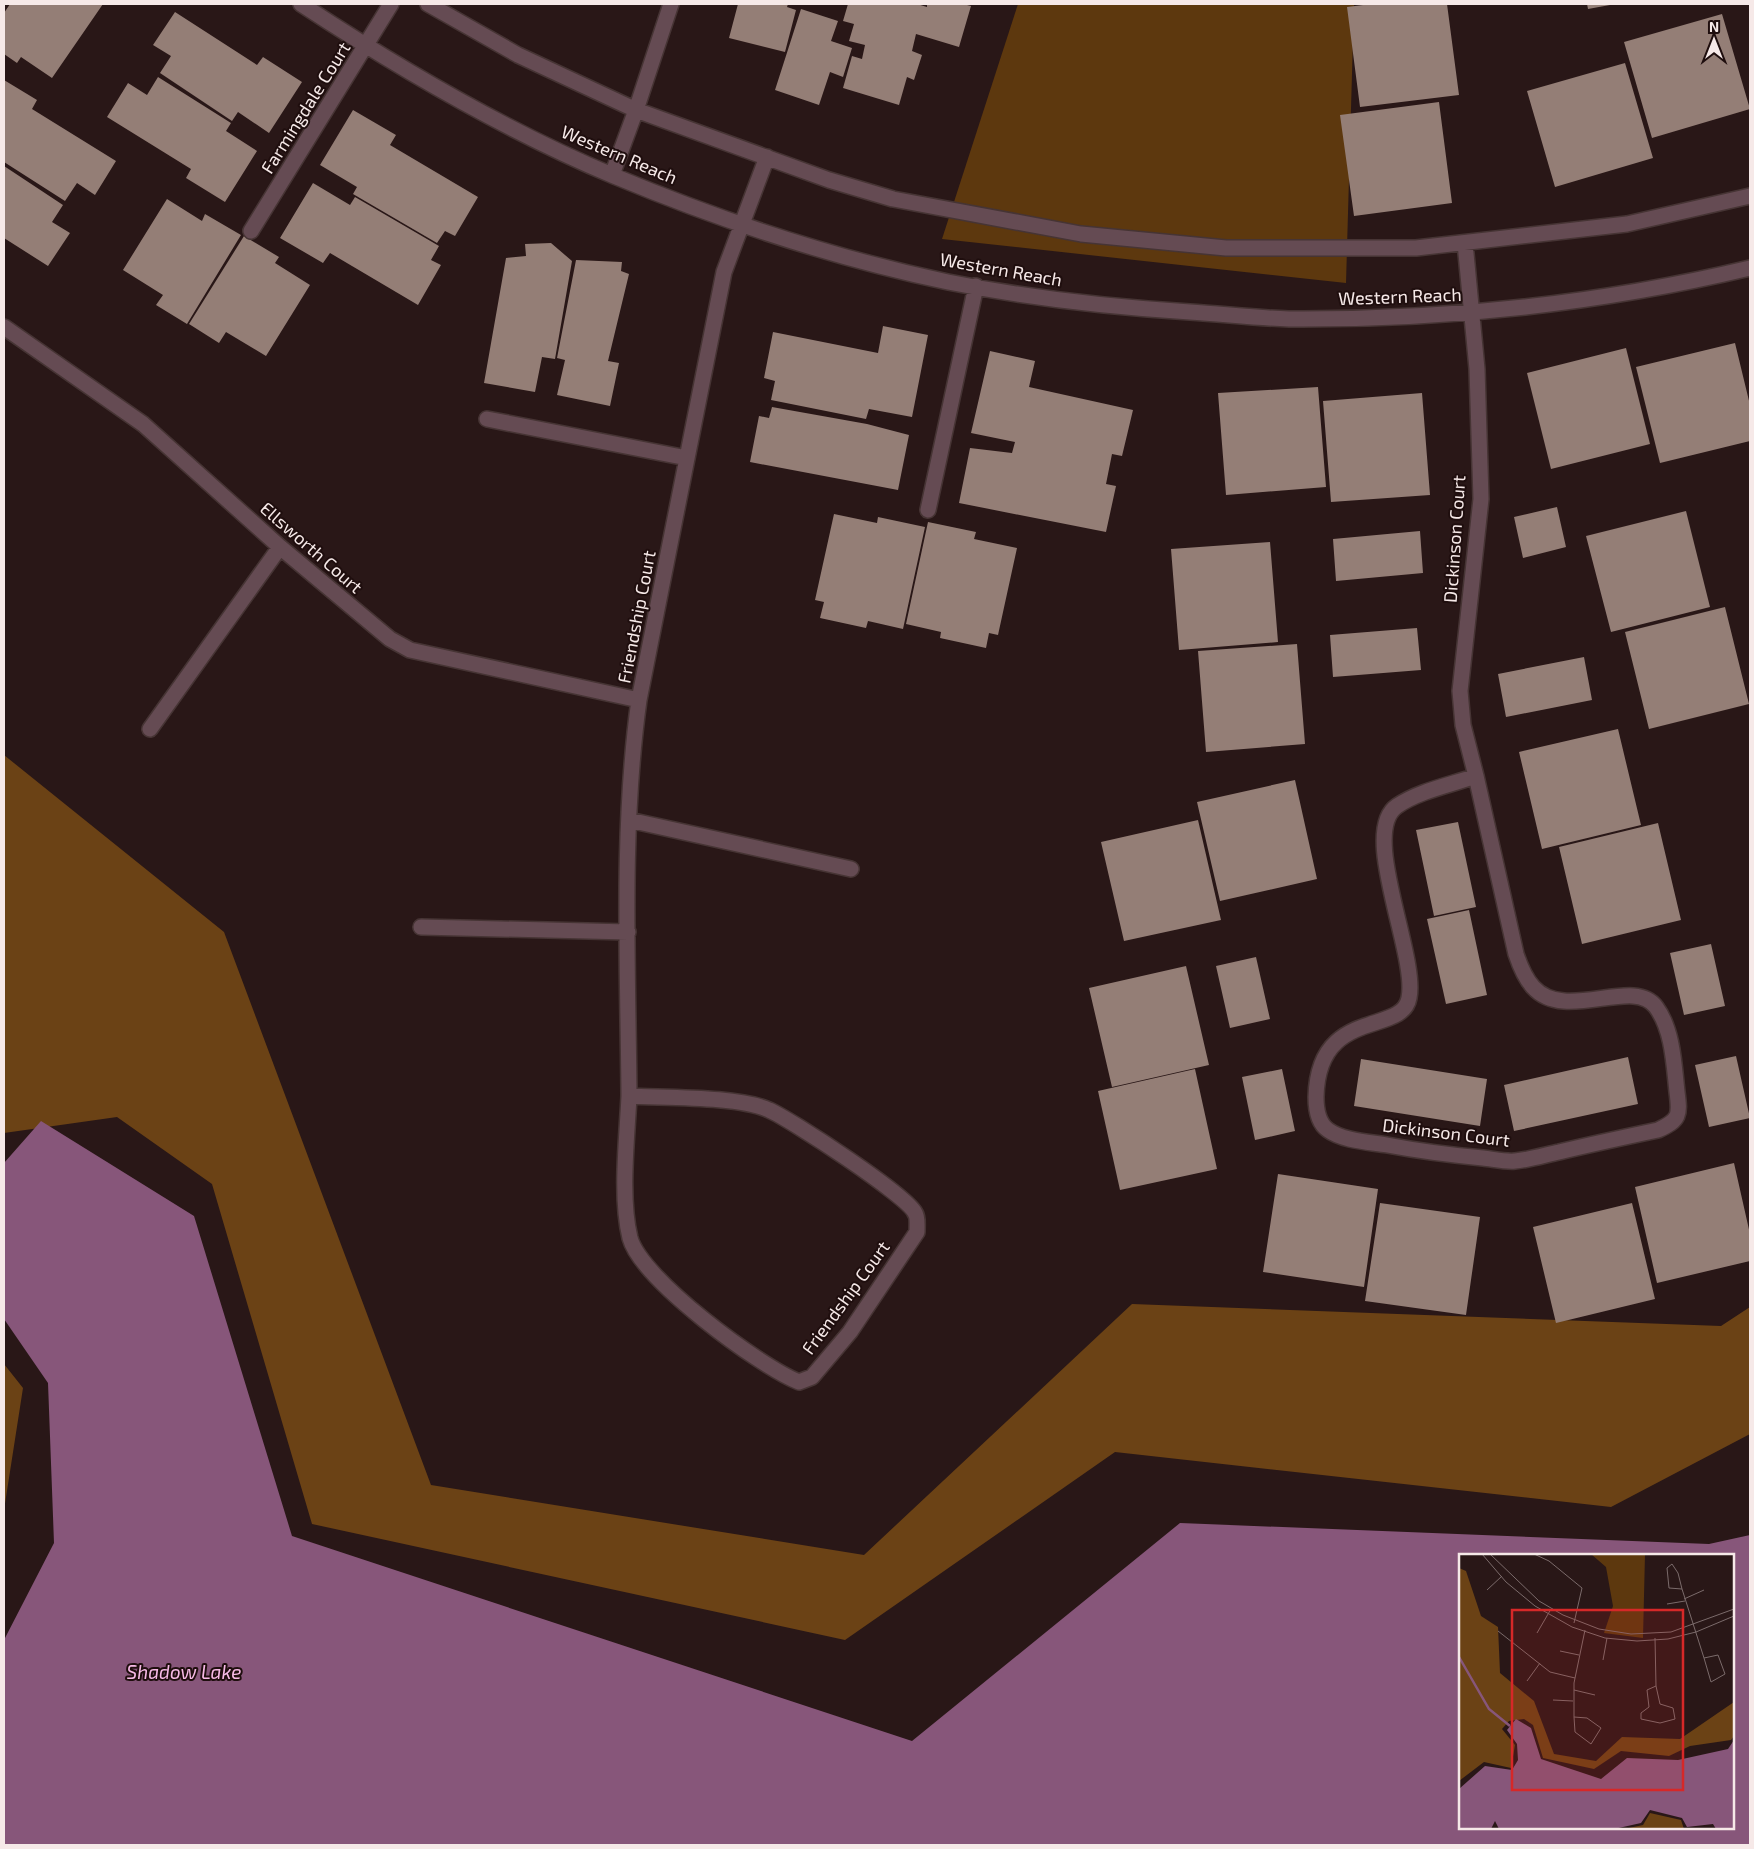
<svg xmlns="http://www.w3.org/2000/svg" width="1754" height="1849" font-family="'Exo 2',sans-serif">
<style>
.green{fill:#5d380e}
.forest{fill:#6b4215}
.water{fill:#87567a;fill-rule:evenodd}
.building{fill:#947e76}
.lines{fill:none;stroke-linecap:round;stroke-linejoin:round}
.street-casing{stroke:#463434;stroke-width:18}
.street{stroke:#654b53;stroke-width:15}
.labels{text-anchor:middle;stroke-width:4;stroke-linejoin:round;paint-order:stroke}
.street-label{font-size:18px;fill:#f6e9e8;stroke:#1f0e0e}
.water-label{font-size:19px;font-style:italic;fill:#f7bae6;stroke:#1f0e0e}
.inset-river{fill:none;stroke:#87567a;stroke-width:2.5}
.inset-road{fill:none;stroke:#7b6b6b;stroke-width:1}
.view{fill:#d62828;fill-opacity:0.15;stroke:#d62828;stroke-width:2.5}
.inset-edge{fill:none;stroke:#f6e9e8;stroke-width:2.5}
</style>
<rect width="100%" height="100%" fill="#291717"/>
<path class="green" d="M 1018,4 L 1354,4 L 1346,283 L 942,239 Z"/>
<path class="forest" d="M 4,755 L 224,932 L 431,1485 L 864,1555 L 1132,1304 L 1721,1326 L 1750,1307 L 1750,1434 L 1611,1507 L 1115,1452 L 845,1640 L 312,1524 L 212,1184 L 117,1117 L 4,1133 Z
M 4,1364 L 23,1388 L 4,1510 Z"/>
<path class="water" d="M 41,1121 L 194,1216 L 292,1536 L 912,1741 L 1180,1523 L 1709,1544 L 1750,1535 L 1750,1845 L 4,1845 L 4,1640 L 54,1543 L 48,1383 L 4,1319 L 4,1163 ZM 1460,1555 L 1733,1555 L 1733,1828 L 1460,1828 Z"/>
<path class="building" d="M 10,4 L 103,4 L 52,78 L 21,57 L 17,63 L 4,54 L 4,13 Z
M 738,4 L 788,4 L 787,7 L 796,10 L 785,52 L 729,38 Z
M 848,4 L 917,4 L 927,7 L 927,4 L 963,4 L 971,6 L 959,47 L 916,34 L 912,51 L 922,55 L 914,80 L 907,77 L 899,105 L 843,88 L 852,56 L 862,59 L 865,45 L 849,41 L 854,24 L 843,21 Z
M 1371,4 L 1447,4 L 1459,95 L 1360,107 L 1347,7 Z
M 1587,4 L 1610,4 L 1610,5 L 1588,9 Z
M 801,9 L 838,21 L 831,41 L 852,48 L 843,77 L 830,72 L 819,105 L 775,90 Z
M 175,12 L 257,65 L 263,57 L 302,82 L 269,133 L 238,112 L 232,121 L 160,73 L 171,56 L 153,45 Z
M 1722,14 L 1750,109 L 1652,138 L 1624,42 Z
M 1625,63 L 1653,158 L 1555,187 L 1527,91 Z
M 158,77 L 231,123 L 226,131 L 257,151 L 225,202 L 186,178 L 191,169 L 107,117 L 128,83 L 147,95 Z
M 4,80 L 37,100 L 32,109 L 116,161 L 95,195 L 77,183 L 65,201 L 4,162 Z
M 1439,102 L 1452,203 L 1354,216 L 1340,115 Z
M 353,110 L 396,135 L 390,145 L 478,197 L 455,236 L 445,231 L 437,243 L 353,194 L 357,187 L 320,165 Z
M 4,166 L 63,205 L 52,222 L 70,233 L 48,266 L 4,238 Z
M 313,183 L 350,205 L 355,197 L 439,246 L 431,260 L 441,265 L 418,305 L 330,253 L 323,263 L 280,238 Z
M 167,199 L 202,221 L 205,214 L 241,235 L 187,324 L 156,305 L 163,295 L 123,270 Z
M 244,236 L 279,257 L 275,263 L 310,285 L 266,356 L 226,332 L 219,343 L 189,324 Z
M 551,243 L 572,261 L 555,359 L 542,357 L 535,392 L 484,383 L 506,258 L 526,256 L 525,244 Z
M 576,260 L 622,262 L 621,271 L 629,274 L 608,361 L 619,363 L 610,406 L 557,395 L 565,360 L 557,358 Z
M 883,326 L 928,335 L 912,417 L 869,409 L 866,419 L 771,400 L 775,381 L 764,378 L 773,332 L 878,353 Z
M 1735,343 L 1750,405 L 1750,441 L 1660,463 L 1636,367 Z
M 1626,348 L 1650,444 L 1551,469 L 1527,373 Z
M 990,351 L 1035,361 L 1029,387 L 1133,410 L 1122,456 L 1112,454 L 1106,484 L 1116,486 L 1106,532 L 959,503 L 970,448 L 1012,453 L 1015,442 L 971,433 Z
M 1318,387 L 1326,487 L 1226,495 L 1218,393 Z
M 1422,393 L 1430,495 L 1331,502 L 1323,401 Z
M 772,407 L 867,424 L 909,435 L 898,490 L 750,462 L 759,416 L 769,418 Z
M 1557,507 L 1566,547 L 1523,558 L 1514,517 Z
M 1686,511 L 1710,607 L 1611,632 L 1586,536 Z
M 834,514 L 877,523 L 878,517 L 925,527 L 903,629 L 868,621 L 866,628 L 820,618 L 824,602 L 815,600 Z
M 928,522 L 976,532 L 974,539 L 1017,548 L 998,635 L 989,633 L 986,648 L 940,638 L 941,632 L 906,624 Z
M 1420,531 L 1423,573 L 1336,581 L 1333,539 Z
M 1270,542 L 1278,642 L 1179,650 L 1171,549 Z
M 1725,607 L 1749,704 L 1649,729 L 1625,632 Z
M 1417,628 L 1421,670 L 1333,677 L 1330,635 Z
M 1297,644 L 1305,744 L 1206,752 L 1198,651 Z
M 1584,657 L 1592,700 L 1506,717 L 1498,674 Z
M 1618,729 L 1641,825 L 1542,849 L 1519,752 Z
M 1295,780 L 1317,879 L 1220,901 L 1197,802 Z
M 1198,820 L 1221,920 L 1124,941 L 1101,842 Z
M 1458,822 L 1476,907 L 1434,916 L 1416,830 Z
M 1658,823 L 1681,920 L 1582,944 L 1559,847 Z
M 1469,910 L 1487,995 L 1446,1004 L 1427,919 Z
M 1711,944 L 1725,1006 L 1684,1015 L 1670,953 Z
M 1256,957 L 1270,1019 L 1230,1028 L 1216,966 Z
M 1186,966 L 1209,1065 L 1112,1087 L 1089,988 Z
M 1736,1056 L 1750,1118 L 1709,1127 L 1695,1065 Z
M 1628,1057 L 1638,1104 L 1514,1131 L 1504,1085 Z
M 1361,1059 L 1487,1079 L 1480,1126 L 1354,1106 Z
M 1195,1069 L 1217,1169 L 1120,1190 L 1098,1091 Z
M 1282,1069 L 1295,1131 L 1255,1140 L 1242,1077 Z
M 1734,1163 L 1750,1234 L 1750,1261 L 1657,1283 L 1635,1187 Z
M 1278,1174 L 1378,1189 L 1364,1287 L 1263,1272 Z
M 1380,1203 L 1480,1217 L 1466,1315 L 1365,1301 Z
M 1632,1203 L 1655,1299 L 1556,1323 L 1533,1227 Z"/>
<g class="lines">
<g class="street-casing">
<path id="street" d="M 301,4 C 400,69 504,130 614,176 C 722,221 834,258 948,282 C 1028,298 1109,307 1190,312 C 1223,314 1256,318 1289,319 C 1444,320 1599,304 1750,268
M 428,4 L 518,55 L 636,110 L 829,180 L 893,199 L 1081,234 L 1226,248 L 1416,248 L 1627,224 L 1750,196
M 612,175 L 636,110 L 671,4
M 251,231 L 391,4
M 1465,243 L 1477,369 L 1481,499 L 1460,691 L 1463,725 L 1476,776
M 4,327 L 143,424 L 280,547 L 390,639 L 410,650 L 639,700
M 487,419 L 687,458
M 928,510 L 976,286
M 150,729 L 280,547
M 1476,776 L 1516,954 C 1520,966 1525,978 1533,987 C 1565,1023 1634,976 1656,1007 C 1673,1030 1674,1065 1677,1092 C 1680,1115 1680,1120 1658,1130 C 1625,1137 1592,1144 1559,1152 C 1545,1155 1529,1160 1515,1161 C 1505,1162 1493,1159 1483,1158 C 1450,1155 1419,1151 1387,1145 C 1369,1142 1343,1141 1328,1130 C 1318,1123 1316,1108 1316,1097 C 1318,1006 1402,1036 1409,998 C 1418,955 1359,832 1397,806 C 1419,791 1450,785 1476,776 Z
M 629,820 L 851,869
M 421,927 L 628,932
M 629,1096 C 628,966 621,828 639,700 L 724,272 L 767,157
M 629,1096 C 664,1098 739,1096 769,1110 C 790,1119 908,1196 915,1213 C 918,1217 917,1226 917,1232 L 850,1332 L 812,1377 L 799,1382 C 759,1366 641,1279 630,1238 C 620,1197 627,1139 629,1096 Z"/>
</g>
<use href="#street" class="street"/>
</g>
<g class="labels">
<g class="street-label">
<text transform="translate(306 108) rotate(-58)" y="6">Farmingdale Court</text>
<text transform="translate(619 155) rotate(23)" y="6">Western Reach</text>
<text transform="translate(1001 270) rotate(10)" y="6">Western Reach</text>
<text transform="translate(1400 297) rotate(-2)" y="6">Western Reach</text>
<text transform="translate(1455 539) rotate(-86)" y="6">Dickinson Court</text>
<text transform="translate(311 548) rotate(41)" y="6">Ellsworth Court</text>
<text transform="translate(637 617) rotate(-79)" y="6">Friendship Court</text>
<text transform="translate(1446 1133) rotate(7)" y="6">Dickinson Court</text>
<text transform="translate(846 1298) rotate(-54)" y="6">Friendship Court</text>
</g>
<g class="water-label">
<text x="184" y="1679">Shadow Lake</text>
</g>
</g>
<g transform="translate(1459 1554)">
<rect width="275" height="275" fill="#291717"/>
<path d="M 132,0 L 186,0 L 184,84 L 145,79 L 154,52 L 147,13 Z" fill="#5d380e"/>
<path d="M 0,14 L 7,17 L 22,62 L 39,73 L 41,119 L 75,147 L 95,200 L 137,207 L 163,183 L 221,185 L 275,148 L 275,182 L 272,186 L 231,192 L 210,202 L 162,197 L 135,215 L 84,204 L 74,171 L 65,165 L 50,167 L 43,175 L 56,191 L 52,214 L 25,208 L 0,227 ZM 191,259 L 222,266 L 225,275 L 165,275 L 184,271 Z" fill="#6b4215"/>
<path d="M 57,165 L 72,174 L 82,205 L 142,225 L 168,204 L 219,206 L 269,195 L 275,186 L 275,275 L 257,275 L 254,270 L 228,273 L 223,264 L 191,256 L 182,269 L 155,275 L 40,275 L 36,267 L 32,275 L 0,275 L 0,235 L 26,212 L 53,216 L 59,206 L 58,190 L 48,176 Z" fill="#87567a"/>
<path class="inset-river" d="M 0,103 L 30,155 L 51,172"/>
<path class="inset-road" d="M 23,0 L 47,28 L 76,52 L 113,73 L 146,84 L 178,87 L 209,85 L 237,78 L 275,62M 31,0 L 80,47 L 104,61 L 140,75 L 172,80 L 212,78 L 275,55M 75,0 L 90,7 L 123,34 L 115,69M 213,10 L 219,19 L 223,35 L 210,34 L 208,14 ZM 223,35 L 245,104M 28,36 L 43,22M 225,45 L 245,36M 208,50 L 226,47M 39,77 L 91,118 L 116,124M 78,79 L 92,55M 196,84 L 197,132M 101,97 L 120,101M 259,101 L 266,120 L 252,128 L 245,104 ZM 144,106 L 148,84M 68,127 L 81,109M 197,132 L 201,150 L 214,154 L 216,165 L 201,169 L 182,165 L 182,159 L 190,153 L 188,136 ZM 115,136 L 136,141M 94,146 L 114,147M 115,163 L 115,129 L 126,76M 115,163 L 128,164 L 142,174 L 132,190 L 116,178 Z"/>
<path class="view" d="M 53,56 L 224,56 L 224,236 L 53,236 Z"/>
<rect width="275" height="275" class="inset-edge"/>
</g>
<rect width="1754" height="1849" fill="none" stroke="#f6e9e8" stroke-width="10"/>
<g transform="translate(1714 40)" stroke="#1f0e0e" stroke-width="4" paint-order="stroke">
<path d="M0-4L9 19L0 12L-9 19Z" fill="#f6e9e8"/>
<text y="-8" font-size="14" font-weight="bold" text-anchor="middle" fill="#f6e9e8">N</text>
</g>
</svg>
